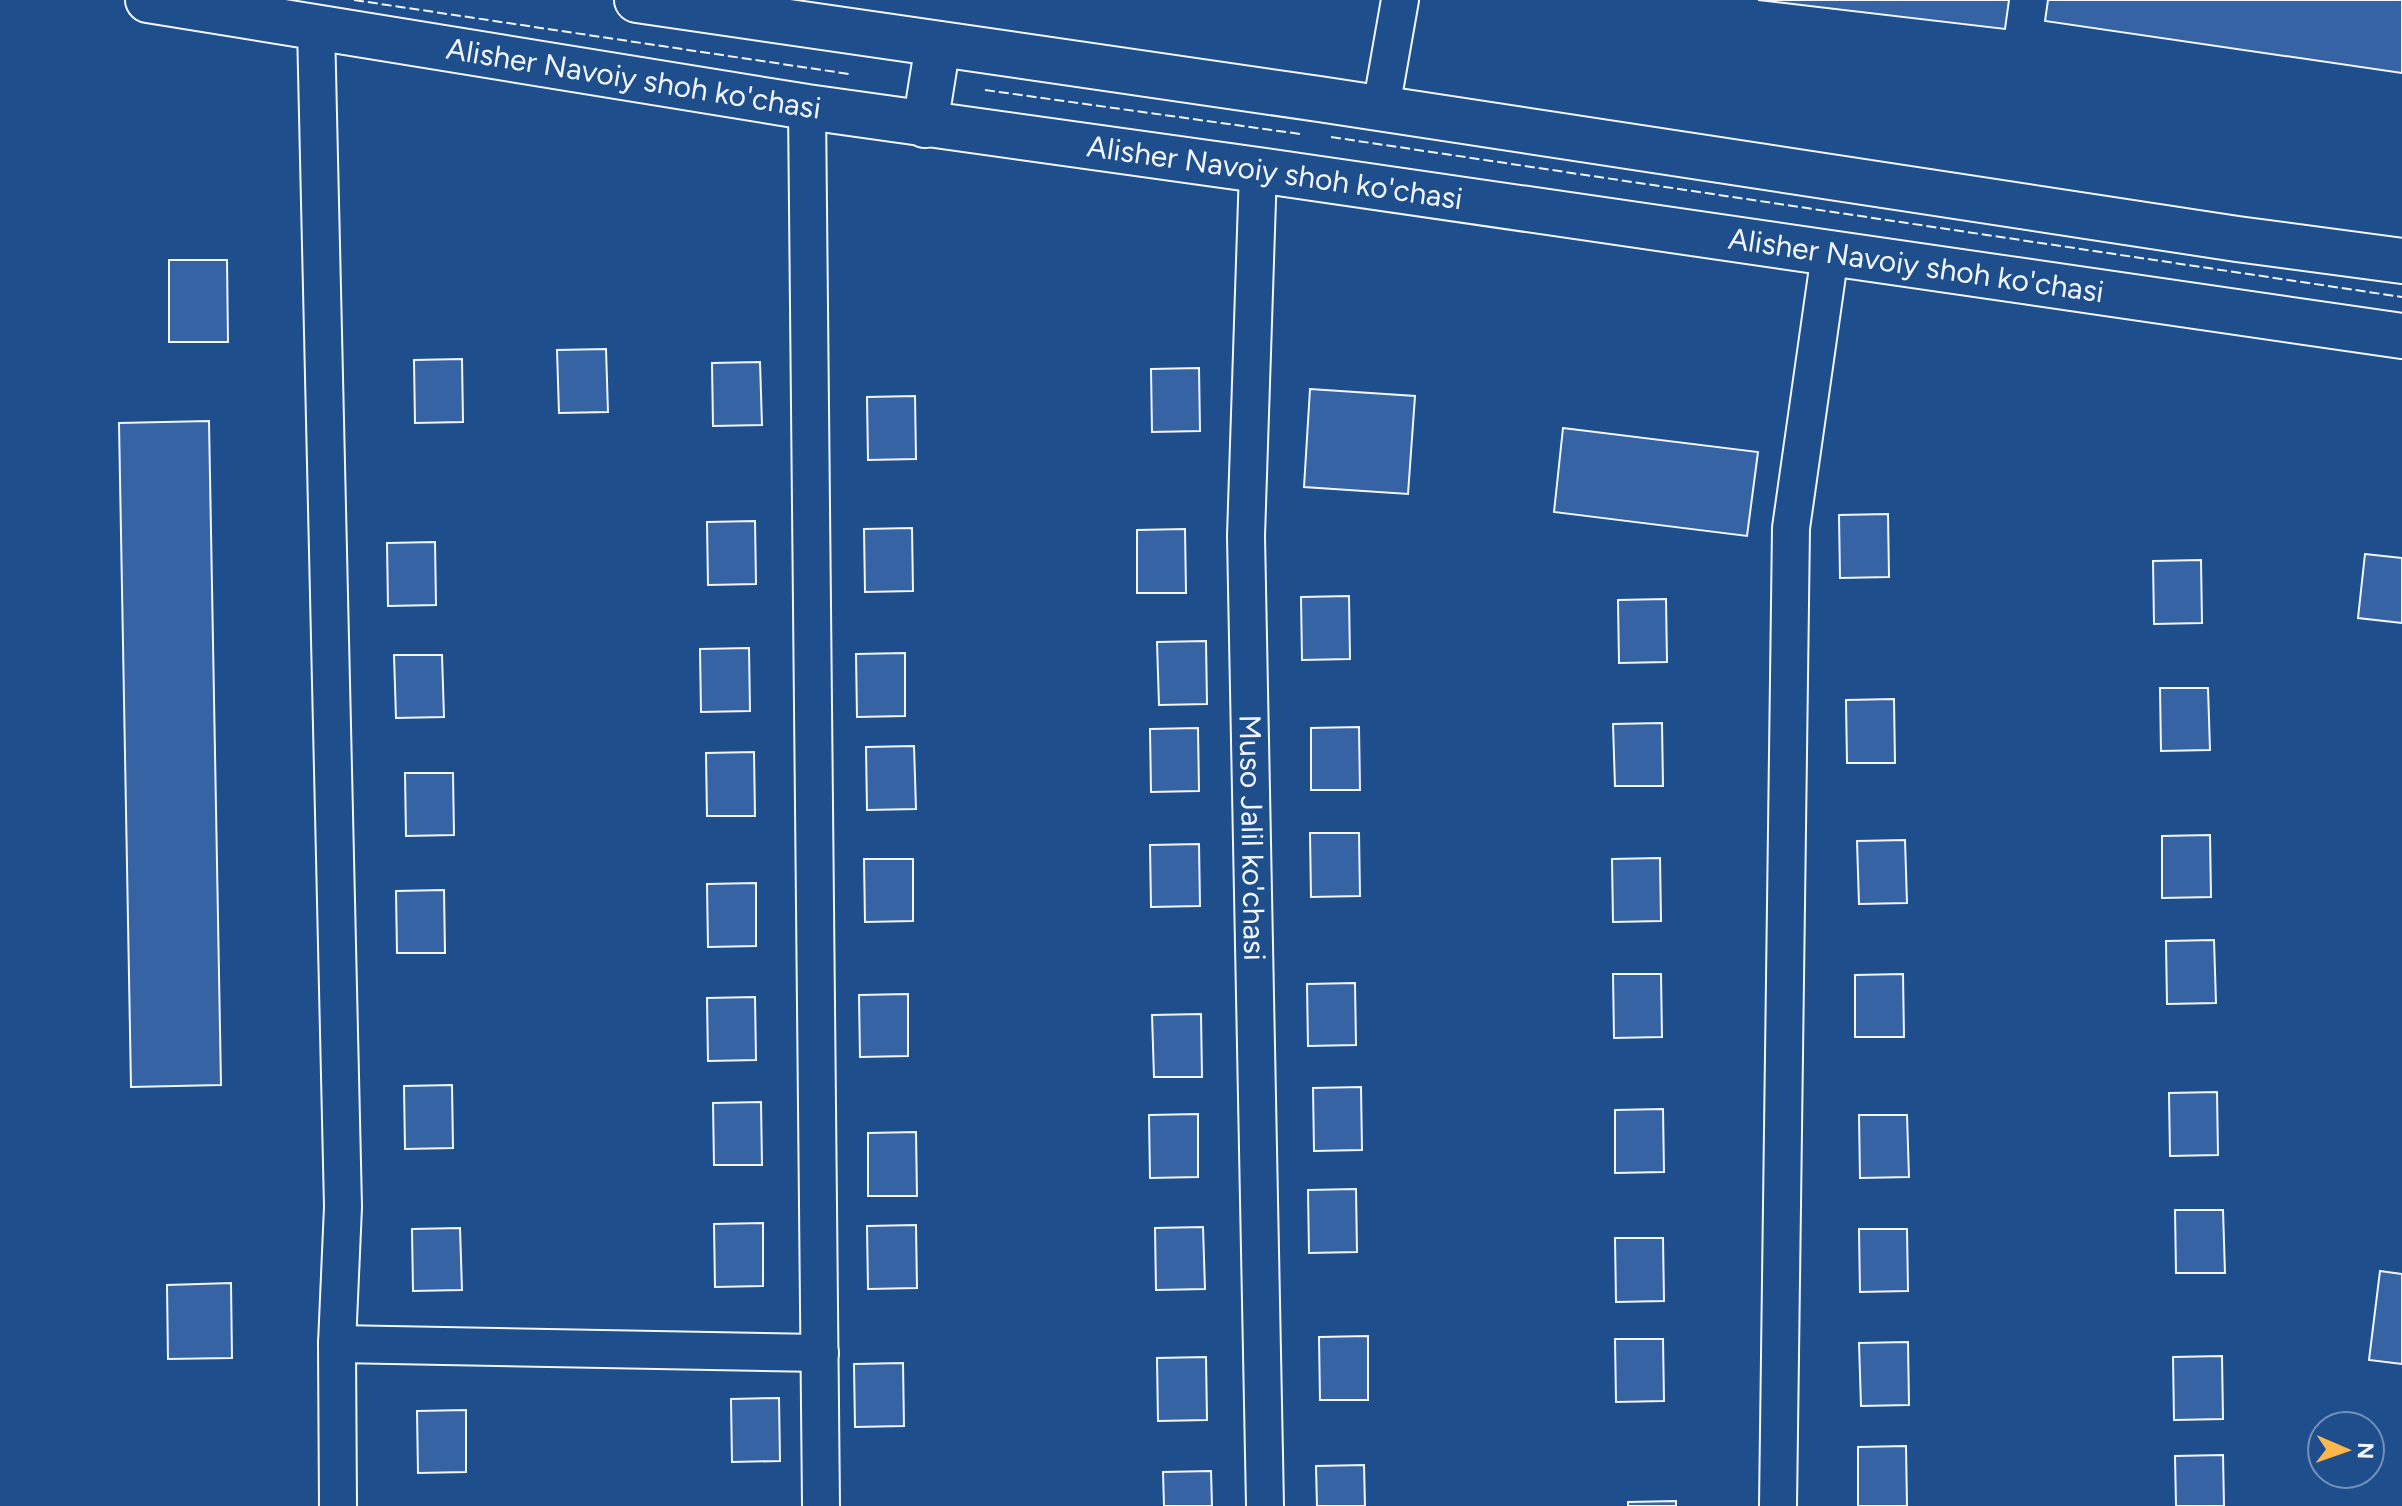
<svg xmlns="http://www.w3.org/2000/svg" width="2402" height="1506" font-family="Figtree,sans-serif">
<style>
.building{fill:#3563a3;stroke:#f2f6ff;stroke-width:2}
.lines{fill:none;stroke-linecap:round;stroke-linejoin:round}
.minor-casing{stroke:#f2f6ff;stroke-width:40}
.tertiary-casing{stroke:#f2f6ff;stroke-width:48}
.secondary-casing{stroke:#f2f6ff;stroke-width:48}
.minor{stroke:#1f4e8c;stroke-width:36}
.tertiary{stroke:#1f4e8c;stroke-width:44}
.secondary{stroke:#1f4e8c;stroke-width:44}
.fence{stroke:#f2f6ff;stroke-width:2;stroke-dasharray:10 4;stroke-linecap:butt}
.labels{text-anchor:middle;stroke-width:6;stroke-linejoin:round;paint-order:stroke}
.street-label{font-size:30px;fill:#f2f6ff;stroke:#1f4e8c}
</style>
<rect width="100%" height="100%" fill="#1f4e8c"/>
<path class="building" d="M 1758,0 L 2009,0 L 2005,29 Z
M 2048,0 L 2402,0 L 2402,73 L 2045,21 Z
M 169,260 L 227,260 L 228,342 L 169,342 Z
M 606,349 L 608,412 L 559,413 L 557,350 Z
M 462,359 L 463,422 L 415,423 L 414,360 Z
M 760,362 L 762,425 L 713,426 L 712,363 Z
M 1199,368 L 1200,431 L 1152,432 L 1151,369 Z
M 1310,389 L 1415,396 L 1408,494 L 1304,487 Z
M 915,396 L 916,459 L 868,460 L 867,397 Z
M 209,421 L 221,1085 L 131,1087 L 119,423 Z
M 1563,428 L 1758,452 L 1747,536 L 1554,512 Z
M 1888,514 L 1889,577 L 1840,578 L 1839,515 Z
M 755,521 L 756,584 L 708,585 L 707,522 Z
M 912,528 L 913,591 L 865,592 L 864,529 Z
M 1185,529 L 1186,593 L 1137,593 L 1137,530 Z
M 435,542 L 436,605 L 388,606 L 387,543 Z
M 2365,554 L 2402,558 L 2402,623 L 2358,618 Z
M 2201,560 L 2202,623 L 2154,624 L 2153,561 Z
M 1349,596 L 1350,659 L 1302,660 L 1301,597 Z
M 1666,599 L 1667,662 L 1619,663 L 1618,600 Z
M 1206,641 L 1207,704 L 1159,705 L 1157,642 Z
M 749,648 L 750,711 L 701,712 L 700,649 Z
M 905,653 L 905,716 L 857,717 L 856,654 Z
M 394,655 L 442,655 L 444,717 L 396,718 Z
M 2160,688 L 2208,688 L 2210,750 L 2161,751 Z
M 1894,699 L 1895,763 L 1847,763 L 1846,700 Z
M 1662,723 L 1663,786 L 1615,786 L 1613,724 Z
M 1359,727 L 1360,790 L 1311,790 L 1311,728 Z
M 1198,728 L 1199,791 L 1151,792 L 1150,729 Z
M 914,746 L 916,809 L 867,810 L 866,747 Z
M 754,752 L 755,816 L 707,816 L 706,753 Z
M 405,773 L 453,773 L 454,835 L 406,836 Z
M 1310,833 L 1359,833 L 1360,896 L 1311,897 Z
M 2210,835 L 2211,897 L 2162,898 L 2162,836 Z
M 1905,840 L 1907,903 L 1859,904 L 1857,841 Z
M 1199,844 L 1200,906 L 1151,907 L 1150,845 Z
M 1660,858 L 1661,921 L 1613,922 L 1612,859 Z
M 864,859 L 913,859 L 913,921 L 865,922 Z
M 756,883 L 756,946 L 708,947 L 707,884 Z
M 444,890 L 445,953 L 397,953 L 396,891 Z
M 2214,940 L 2216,1003 L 2167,1004 L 2166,941 Z
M 1613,974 L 1661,974 L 1662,1037 L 1614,1038 Z
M 1903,974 L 1904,1037 L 1855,1037 L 1855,975 Z
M 1355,983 L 1356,1045 L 1308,1046 L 1307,984 Z
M 908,994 L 908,1056 L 860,1057 L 859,995 Z
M 755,997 L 756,1060 L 708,1061 L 707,998 Z
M 1201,1014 L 1202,1077 L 1154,1077 L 1152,1015 Z
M 452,1085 L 453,1148 L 405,1149 L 404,1086 Z
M 1361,1087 L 1362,1150 L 1314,1151 L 1313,1088 Z
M 2217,1092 L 2218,1155 L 2170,1156 L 2169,1093 Z
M 761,1102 L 762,1165 L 714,1165 L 713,1103 Z
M 1663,1109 L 1664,1172 L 1615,1173 L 1615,1110 Z
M 1198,1114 L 1198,1177 L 1150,1178 L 1149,1115 Z
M 1859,1115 L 1907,1115 L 1909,1177 L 1860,1178 Z
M 916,1132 L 917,1196 L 868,1196 L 868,1133 Z
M 1356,1189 L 1357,1252 L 1309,1253 L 1308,1190 Z
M 2175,1210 L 2223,1210 L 2225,1273 L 2176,1273 Z
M 763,1223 L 763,1286 L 715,1287 L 714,1224 Z
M 916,1225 L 917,1288 L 868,1289 L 867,1226 Z
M 1203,1227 L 1205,1289 L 1156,1290 L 1155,1228 Z
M 460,1228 L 462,1290 L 413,1291 L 412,1229 Z
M 1859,1229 L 1907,1229 L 1908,1291 L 1860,1292 Z
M 1615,1238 L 1663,1238 L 1664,1301 L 1616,1302 Z
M 2380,1271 L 2402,1274 L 2402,1364 L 2369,1360 Z
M 231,1283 L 232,1358 L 168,1359 L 167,1285 Z
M 1368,1336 L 1368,1400 L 1320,1400 L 1319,1337 Z
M 1615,1339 L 1663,1339 L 1664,1401 L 1616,1402 Z
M 1908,1342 L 1909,1405 L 1861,1406 L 1859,1343 Z
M 2222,1356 L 2223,1419 L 2174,1420 L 2173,1357 Z
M 1206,1357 L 1207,1420 L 1158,1421 L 1157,1358 Z
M 903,1363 L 904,1426 L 855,1427 L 854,1364 Z
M 779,1398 L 780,1461 L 732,1462 L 731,1399 Z
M 466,1410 L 466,1472 L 418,1473 L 417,1411 Z
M 1906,1446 L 1907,1506 L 1858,1506 L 1858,1447 Z
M 2223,1455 L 2224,1506 L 2176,1506 L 2175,1456 Z
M 1364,1465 L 1365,1506 L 1317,1506 L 1316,1466 Z
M 1211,1471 L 1212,1506 L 1164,1506 L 1163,1472 Z
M 1676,1501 L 1676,1506 L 1628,1506 L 1628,1502 Z"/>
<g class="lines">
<g class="minor-casing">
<g id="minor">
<path d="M 316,27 L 343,1207 L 337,1344 L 338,1506"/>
<path d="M 807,107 L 821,1506"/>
<path d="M 1381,108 L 1400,0"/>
<path id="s1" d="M 1258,170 L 1246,536 L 1265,1506"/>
<path d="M 337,1344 L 820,1353"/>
<path d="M 1778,1506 L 1791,528 L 1830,254"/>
</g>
</g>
<g class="tertiary-casing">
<path id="tertiary" d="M 925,125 L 938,44"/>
</g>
<g class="secondary-casing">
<g id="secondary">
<path id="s2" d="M 148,0 L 807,107 L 1258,170 L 2402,336"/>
<path d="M 637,0 L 1319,99 L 2237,239 L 2402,261"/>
</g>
</g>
<use href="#minor" class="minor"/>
<use href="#tertiary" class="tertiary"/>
<use href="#secondary" class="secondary"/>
<path class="fence" d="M 354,0 L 849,74
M 985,90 L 1300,134
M 1331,137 L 2402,297"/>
</g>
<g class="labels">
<g class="street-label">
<text dy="10" stroke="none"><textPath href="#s2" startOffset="492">Alisher Navoiy shoh ko'chasi</textPath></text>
<text dy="10" stroke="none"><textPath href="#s2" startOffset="1140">Alisher Navoiy shoh ko'chasi</textPath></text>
<text dy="10" stroke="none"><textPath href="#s2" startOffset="1788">Alisher Navoiy shoh ko'chasi</textPath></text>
<text dy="10" stroke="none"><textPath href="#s1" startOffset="668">Muso Jalil ko'chasi</textPath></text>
</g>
</g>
<g transform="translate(2346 1450) rotate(92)"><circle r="38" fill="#1f4e8c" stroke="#7391ba" stroke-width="2"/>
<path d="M0-6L14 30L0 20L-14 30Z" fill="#ffb74d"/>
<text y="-12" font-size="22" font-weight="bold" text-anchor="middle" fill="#f2f6ff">N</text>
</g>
</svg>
